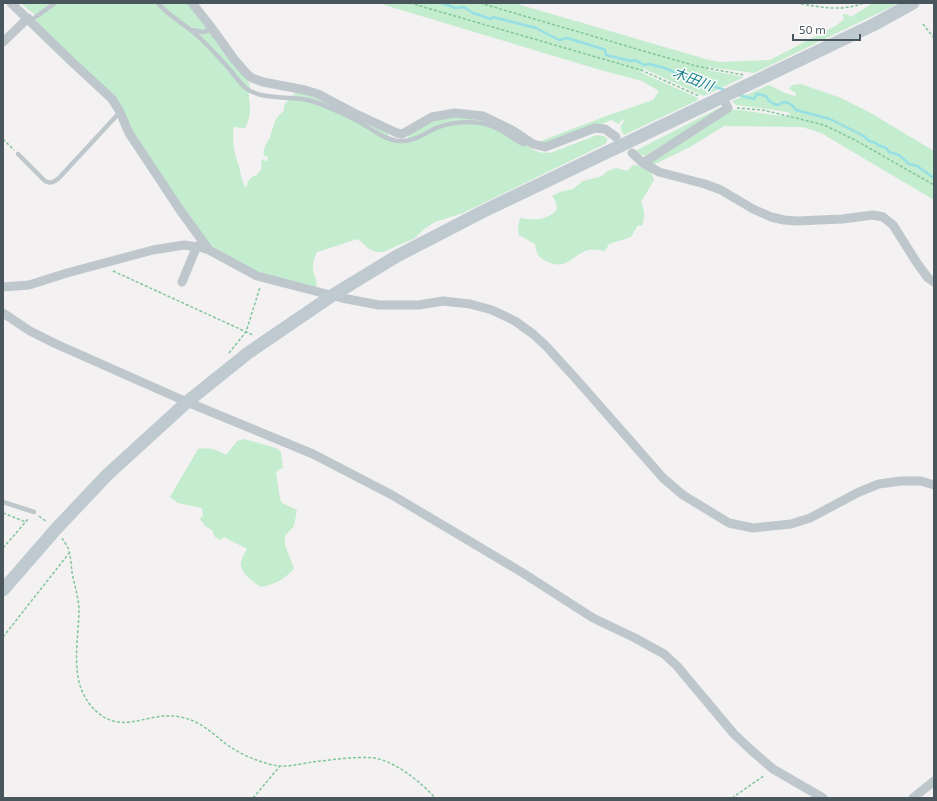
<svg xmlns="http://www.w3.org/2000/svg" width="937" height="801" font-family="'Exo 2','Noto Sans JP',sans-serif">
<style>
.green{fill:#c4ecce}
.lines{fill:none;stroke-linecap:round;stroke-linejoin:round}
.stream{stroke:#96dfe4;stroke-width:2.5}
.path{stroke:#80c69a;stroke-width:1.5;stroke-dasharray:3 2;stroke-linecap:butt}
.lane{stroke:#bec7cc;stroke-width:4.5}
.street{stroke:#bec7cc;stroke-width:9}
.secondary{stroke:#bfcad0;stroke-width:13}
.labels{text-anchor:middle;stroke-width:3;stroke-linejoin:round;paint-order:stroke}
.water-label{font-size:14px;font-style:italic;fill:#1a828a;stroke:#fff}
</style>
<rect width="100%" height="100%" fill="#f3f1f1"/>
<path class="green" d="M 20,3 L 156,3 C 166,17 179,22 193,32 C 198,35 203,40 208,44 L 198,33 L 211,33 C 221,45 246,71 250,86 C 251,90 248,94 249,98 C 251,109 250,119 245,128 L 234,127 L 233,131 C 233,145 234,153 239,166 C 241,174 241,181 246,188 L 248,181 L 253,176 L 256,176 L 262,168 L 261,162 L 262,159 L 266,161 L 267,161 L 268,157 L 264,156 C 262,151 267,142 270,138 L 270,136 L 276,119 L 284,110 L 284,105 L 295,93 L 300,90 L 384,126 L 391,140 L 396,143 L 401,142 L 408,138 L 411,132 L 418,126 L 464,110 L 524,141 C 529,150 542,155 553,152 L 597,135 L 604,136 L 608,140 L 606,141 L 607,143 L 463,213 L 435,222 L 424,229 L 415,238 L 390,249 L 383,252 L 376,252 L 369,249 L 358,239 L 317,252 C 315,257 312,263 313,268 C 313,277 318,276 316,288 L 266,278 L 211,248 L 203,240 L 124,118 L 35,22 L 38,17 Z
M 161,3 L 187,3 C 194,10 205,19 206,29 C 192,33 170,13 161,3 Z
M 378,3 L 514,3 L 709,60 L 720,62 L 770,60 L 837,25 L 844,19 L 842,15 L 847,14 L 851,17 L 873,3 L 894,3 L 895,5 L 754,73 L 708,67 L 708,70 L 744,77 L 704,96 L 644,69 L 640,72 L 698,98 L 698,100 L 624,135 C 619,128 620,126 625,120 L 624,119 L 618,124 L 612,120 L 548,143 L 533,141 L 541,141 L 609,115 L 653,100 L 659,91 L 642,81 L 597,69 Z
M 801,84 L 841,98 L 869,112 L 934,151 L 934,200 L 821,133 L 802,127 L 724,126 L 690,147 L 653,165 L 649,163 L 731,110 L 740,110 L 788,117 L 790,113 L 775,110 L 736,105 L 732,101 L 769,85 L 785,93 L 795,96 L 796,93 L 789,89 L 792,85 Z
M 721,107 L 722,109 L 645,156 L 639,154 L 635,151 Z
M 633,165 C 644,165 652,170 654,180 L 641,202 C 645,211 645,217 642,226 L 638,225 L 631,237 L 609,244 L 605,251 C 600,250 594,249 589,250 C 572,254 567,272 546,261 C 538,257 536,253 535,244 L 519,235 L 518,228 L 520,218 C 533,221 549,220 557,209 L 556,202 L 552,196 L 560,192 L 573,189 L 583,181 L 602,176 L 607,171 L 617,168 L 627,171 Z
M 244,439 L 276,448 L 281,452 L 283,468 L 278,470 L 276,473 L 280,499 L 282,503 L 297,510 L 294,526 L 285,536 L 285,545 L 294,568 C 286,579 273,585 261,587 C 253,582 239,572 241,562 C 242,557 245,553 247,549 L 224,537 L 220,540 L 215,537 L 212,530 L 205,526 L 200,519 L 203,515 L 202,508 L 178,503 L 170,497 L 198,449 C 210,447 216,449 226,455 L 237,441 Z"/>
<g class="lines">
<path class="stream" d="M 441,3 L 456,8 L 464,7 L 473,13 L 491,19 L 493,17 L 536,28 L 559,40 L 567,38 L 603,49 L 605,50 L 606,55 L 631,61 L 635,60 L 644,65 L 649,64 L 665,68 L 684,77 L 725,90
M 739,95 L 754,99 L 757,94 L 766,96 L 769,101 L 774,104 L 778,105 L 784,102 L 788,103 L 792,105 L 796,110 L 830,119 L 864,136 L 869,141 L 876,143 L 878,145 L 886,148 L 889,152 L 899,155 L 909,164 L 917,166 L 934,178"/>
<path class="path" d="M 410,3 L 641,70 L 699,96
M 480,3 L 654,54 L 696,66 L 744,75
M 796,3 C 820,7 840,12 864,3
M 923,24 L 934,38
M 737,108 L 763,110 L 824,125 L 855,140 L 934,185
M 3,139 L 14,150
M 113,271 L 253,335
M 229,353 L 246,332 L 260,287
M 3,513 L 26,522
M 39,516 L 47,522
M 62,538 C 64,542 68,546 69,551 C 71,557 71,565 72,572 C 74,584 78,595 79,608 C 79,640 68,680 92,707 C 121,739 147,710 180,717 C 199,720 212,733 226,744 C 240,754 256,761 273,765 C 286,768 299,764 312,762 C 331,760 356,756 375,758 C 396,762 421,782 435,798
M 3,548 L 29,518
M 3,637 L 70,552
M 253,798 L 280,766
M 732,798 L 765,775"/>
<path class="lane" d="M 158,3 C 169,17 187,25 200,38 C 210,48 221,59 231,71 C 236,77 240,84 247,89 C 265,101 291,95 312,101 C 327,106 342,113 356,120 C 369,127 384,140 399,141 C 413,142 424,134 436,128 C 454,121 480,119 498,129 C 507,133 514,140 523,144 L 530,142
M 30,21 L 55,3
M 193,30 L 203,32 L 213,29
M 18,154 L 45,181 C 51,184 54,182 59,178 L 120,112
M 3,502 L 34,512"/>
<path class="street" d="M 11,3 L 70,60 L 112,99 L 119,110 L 129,133 L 180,210 L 209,250
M 192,3 L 208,23 L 234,59 L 247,74 L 252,78 L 263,82 L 305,90 L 318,94 L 354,113 L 397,133 L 402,134 L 406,132 L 432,117 L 455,113 L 483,116 L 512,130 L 533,144 L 545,147 L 595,128 L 605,129 L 616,137
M 3,42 L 28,18
M 632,153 L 643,163 L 659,172 L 705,184 L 721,190 L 753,209 L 771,217 L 784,220 L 797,221 L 842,219 L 873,215 L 883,217 L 893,225 L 917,263 L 928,278 L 934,282
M 643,163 L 728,108 L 722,97
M 182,282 L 197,246
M 3,287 L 29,285 L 67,273 L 153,250 L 184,245 L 199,247 L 209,250 L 257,276 L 342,298 L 379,305 L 419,305 L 443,301 L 470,304 L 492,310 L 515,321 L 533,334 L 546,346 L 577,380 L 663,478 L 683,495 L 729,523 L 753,528 L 791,524 L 810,518 L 859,492 L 879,484 L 901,481 L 921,481 L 934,485
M 3,313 L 30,331 L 56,344 L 187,402 L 313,454 L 392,495 L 523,573 L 593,618 L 635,638 L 664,654 L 677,666 L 734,734 L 751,750 L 773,769 L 823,798
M 913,798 L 934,781"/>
<path class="secondary" d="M 3,590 L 56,529 L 107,475 L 187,402 L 248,353 L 333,295 L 397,256 L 484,211 L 873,25 L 913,3"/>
</g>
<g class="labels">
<g class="water-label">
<text transform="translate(693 79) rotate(21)" y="5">木田川</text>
</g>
</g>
<rect width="937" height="801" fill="none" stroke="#4a565d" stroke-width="8"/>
<path d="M793 34v6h67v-6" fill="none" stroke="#4a565d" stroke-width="2"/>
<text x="799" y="34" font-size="12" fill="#4a565d" stroke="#ffffff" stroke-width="3" paint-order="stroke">50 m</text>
</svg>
